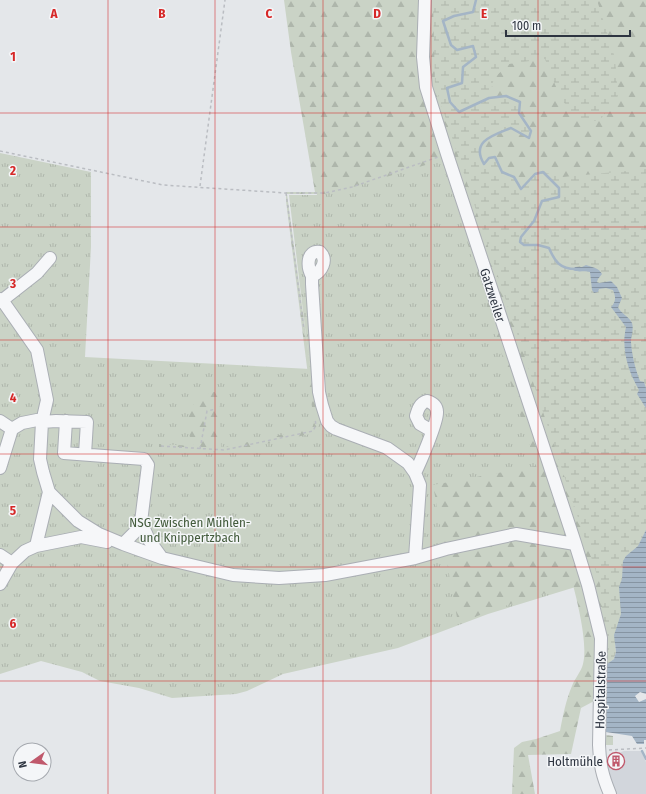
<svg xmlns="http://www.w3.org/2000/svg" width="646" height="794" font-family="'Fira Sans Condensed',sans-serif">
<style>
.built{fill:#d2d6dc}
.grass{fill:url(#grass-tufts)}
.forest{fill:url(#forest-firs)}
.wetland{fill:url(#wetland-marsh)}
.water{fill:url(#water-rules)}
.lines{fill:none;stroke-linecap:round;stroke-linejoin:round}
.stream{stroke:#a4b5c6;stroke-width:2.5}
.minor-casing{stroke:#aaaeb4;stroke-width:14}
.path{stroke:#babdc2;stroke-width:1.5;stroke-dasharray:3 3;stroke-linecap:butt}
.minor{stroke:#f6f7f9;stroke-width:12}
.grid{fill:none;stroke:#d62828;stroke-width:1;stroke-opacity:0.55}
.labels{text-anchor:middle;stroke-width:3;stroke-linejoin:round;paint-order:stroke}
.street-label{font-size:13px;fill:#2e3541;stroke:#f4f6f8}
.park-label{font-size:13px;fill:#435b3c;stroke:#f4f6f8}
.poi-label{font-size:13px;fill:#2e3541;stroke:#f4f6f8;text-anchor:end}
.grid-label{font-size:13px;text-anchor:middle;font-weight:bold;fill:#d62828;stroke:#f4f6f8;stroke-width:3;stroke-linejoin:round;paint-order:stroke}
</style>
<defs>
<pattern id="grass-tufts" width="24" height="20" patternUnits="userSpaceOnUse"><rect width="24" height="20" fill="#cad3c6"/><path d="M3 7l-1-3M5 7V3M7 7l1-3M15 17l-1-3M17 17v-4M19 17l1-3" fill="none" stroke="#aeb6ab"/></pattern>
<pattern id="forest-firs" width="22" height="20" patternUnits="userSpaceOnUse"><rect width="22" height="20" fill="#cad3c6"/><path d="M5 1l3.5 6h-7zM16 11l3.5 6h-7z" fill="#aeb6ab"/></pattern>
<pattern id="wetland-marsh" width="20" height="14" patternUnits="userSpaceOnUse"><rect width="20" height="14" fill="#cad3c6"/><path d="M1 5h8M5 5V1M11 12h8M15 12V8" fill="none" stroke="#aeb6ab"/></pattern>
<pattern id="water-rules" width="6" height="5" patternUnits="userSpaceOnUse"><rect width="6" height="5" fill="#a4b5c6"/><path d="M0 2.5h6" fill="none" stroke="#8694a2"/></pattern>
</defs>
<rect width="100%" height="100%" fill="#e4e7ea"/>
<path class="built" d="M 624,751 L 641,751 L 646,762 L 646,794 L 614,794 L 603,759 Z"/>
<path class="grass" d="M 420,0 L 582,585 L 488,614 L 398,648 L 283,674 L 247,691 L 236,694 L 172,698 L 139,688 L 100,681 L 82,672 L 41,661 L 0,674 L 0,153 L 91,172 L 91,247 L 85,357 L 310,369 L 289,195 L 317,195 L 316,191 Z"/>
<path class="forest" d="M 284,0 L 425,0 L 423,57 L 448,145 L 427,71 L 428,0 L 646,0 L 646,388 L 644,382 L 645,407 L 646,408 L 646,530 L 643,536 L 611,661 L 607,664 L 606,733 L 606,735 L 613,736 L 613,745 L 606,745 L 603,741 L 596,700 L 581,708 L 571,754 L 528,755 L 535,794 L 512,794 L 514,748 L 522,742 L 536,739 L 560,731 C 563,715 566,700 572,686 C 575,678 581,672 583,664 C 588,645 578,604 573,585 L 525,599 L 458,623 L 433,485 L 536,466 L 442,160 L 353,187 L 325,194 L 287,194 L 319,432 L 224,453 L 159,448 L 159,444 L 194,446 C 183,425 187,414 199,395 L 219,391 L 221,448 L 312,428 L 314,423 L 286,201 L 286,192 L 315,192 L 291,52 Z"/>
<path class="wetland" d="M 433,0 L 597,0 L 615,58 L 618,96 L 600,120 L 579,123 L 560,97 L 545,59 L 509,64 L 494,78 L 489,98 L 506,96 L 520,102 L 519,113 L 531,131 L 529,138 L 511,128 C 494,135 470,141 484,164 L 489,158 L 495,157 L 502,172 L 514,177 L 521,188 L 535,174 L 543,172 L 563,177 L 646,169 L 646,388 L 644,382 L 640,381 L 634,365 L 632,353 L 631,339 L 633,332 L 627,316 L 619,310 L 618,307 L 622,298 L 617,287 L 611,281 L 599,283 L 597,281 L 600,277 L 597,269 L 586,265 L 576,267 L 578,272 L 590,272 L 599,289 L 606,288 L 613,290 L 615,295 L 615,304 L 626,327 L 624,335 L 632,377 L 639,390 L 637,394 L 646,408 L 646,530 L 638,546 L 626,556 L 623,561 L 622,579 L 619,587 L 621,614 L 614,635 L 616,652 L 614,659 L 607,664 L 600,584 L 435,86 Z"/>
<path class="water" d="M 586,265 C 592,267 599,268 602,274 L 598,279 L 597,282 L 599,283 L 611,281 L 617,287 L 622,298 L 618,307 C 620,313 629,316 632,323 C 634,330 631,335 631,342 C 632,356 635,368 640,381 L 644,382 L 646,388 L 646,408 L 637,394 L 639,390 C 628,371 621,349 626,327 L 611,307 C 616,302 616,297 613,290 L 606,288 L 599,289 L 598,292 L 594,293 L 592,290 L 590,272 C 584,270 579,273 573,270 L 575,267 L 582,267 Z
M 646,530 L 646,694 L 640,692 L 635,696 L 639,702 L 646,699 L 646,740 L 644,740 L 644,744 L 637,744 L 632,736 L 606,732 L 607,669 L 607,664 L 614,659 L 616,652 L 614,635 L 621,614 L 619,587 L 622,579 L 623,561 L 626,556 L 638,546 Z"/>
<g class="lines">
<path class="stream" d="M 476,0 L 473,12 L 454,16 L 443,21 L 451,45 L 457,50 L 473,46 L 476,57 L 463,67 L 462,83 L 447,88 L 450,102 L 459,112 L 489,98 L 506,96 L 520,102 L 519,113 L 531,131 L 529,138 L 511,128 C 494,135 470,141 484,164 L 489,158 L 495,157 L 502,172 L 514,177 L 521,189 L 535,174 L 543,172 L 559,188 L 559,197 L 542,201 L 534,221 L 521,237 L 520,242 L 524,245 L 538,245 L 549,248 C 555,262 560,269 576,269
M 642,751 L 646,759"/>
<g class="minor-casing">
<path id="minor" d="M 425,0 L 423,57 L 426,87 L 447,154 L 575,543 L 588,585 L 601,638 L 599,745 C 600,765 602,775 610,794
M 312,276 C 307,267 306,250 320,252 C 328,260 322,272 312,276 L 312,284 L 319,392 L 322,405 L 327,421 L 331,426 L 336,429 L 387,448 L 408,463 L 415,473 L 420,485 L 415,558
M 0,299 L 2,300 L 37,350 L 47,400 L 42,422 L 40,459 L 43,472 L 49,492 L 78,521 L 99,534 L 123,544 L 162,558 L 233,575 L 279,578 L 325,575 L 415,558 L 446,549 L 516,534 L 575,544
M 0,302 L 37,273 L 50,258
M 0,421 L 12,429
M 66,421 L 64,453 L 144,459 L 148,465 L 141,522 L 137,530 L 123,544
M 0,468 L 12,429 L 22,423 L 37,420 L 42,422 L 56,421 L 87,422 L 85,454
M 415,473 C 420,463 438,421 437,412 C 437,406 433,403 427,401 C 420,403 418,409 416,416 L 420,424 L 432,431
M 141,522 L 149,540 L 162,558
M 36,546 L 49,492
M 0,555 L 12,563
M 0,584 L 12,563 L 25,551 L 36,546 L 81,537 L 107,542"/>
</g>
<path class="path" d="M 0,151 L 163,185 L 286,193 L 325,193 L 352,187 L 438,157
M 200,186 L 225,0
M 286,193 L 304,330
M 161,446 L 224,450 L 313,431 L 316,425 L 315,419
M 200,449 L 207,411 L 216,409
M 609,750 L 646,748"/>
<use href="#minor" class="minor"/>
</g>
<path class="grid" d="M 108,0 L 108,794M 215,0 L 215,794M 323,0 L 323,794M 431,0 L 431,794M 538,0 L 538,794M 0,113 L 646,113M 0,227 L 646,227M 0,340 L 646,340M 0,454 L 646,454M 0,567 L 646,567M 0,681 L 646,681"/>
<defs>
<g id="building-ring" transform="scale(0.9)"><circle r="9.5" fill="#f4f6f8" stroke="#c0596c" stroke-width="1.5"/><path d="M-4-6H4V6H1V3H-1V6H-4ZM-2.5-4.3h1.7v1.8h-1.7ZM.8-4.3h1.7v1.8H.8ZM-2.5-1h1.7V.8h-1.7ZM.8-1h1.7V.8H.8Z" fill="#c0596c"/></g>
</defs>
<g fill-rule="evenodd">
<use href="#building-ring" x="616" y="761"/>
</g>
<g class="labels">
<g class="street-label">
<text transform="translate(493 295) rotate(72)" y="5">Gatzweiler</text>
<text transform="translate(600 690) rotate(-89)" y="5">Hospitalstraße</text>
</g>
<g class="park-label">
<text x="190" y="527">NSG Zwischen Mühlen-<tspan x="190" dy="15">und Knippertzbach</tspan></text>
</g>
<g class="poi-label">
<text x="603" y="766">Holtmühle</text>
</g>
</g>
<g class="grid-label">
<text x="54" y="18">A</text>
<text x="162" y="18">B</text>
<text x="269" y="18">C</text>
<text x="377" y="18">D</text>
<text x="484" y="18">E</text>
<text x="13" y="61">1</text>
<text x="13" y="175">2</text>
<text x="13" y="288">3</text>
<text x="13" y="402">4</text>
<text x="13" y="515">5</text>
<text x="13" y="628">6</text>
</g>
<g transform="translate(32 762) rotate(256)"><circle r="19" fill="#f4f6f8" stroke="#a5a9af"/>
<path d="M0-3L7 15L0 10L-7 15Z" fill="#c0596c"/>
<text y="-6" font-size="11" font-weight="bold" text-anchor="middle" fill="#2e3541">N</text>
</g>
<path d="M506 30v6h124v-6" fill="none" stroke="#2e3541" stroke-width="2"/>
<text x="512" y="30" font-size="12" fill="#2e3541" stroke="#f4f6f8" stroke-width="3" paint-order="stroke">100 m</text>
</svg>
